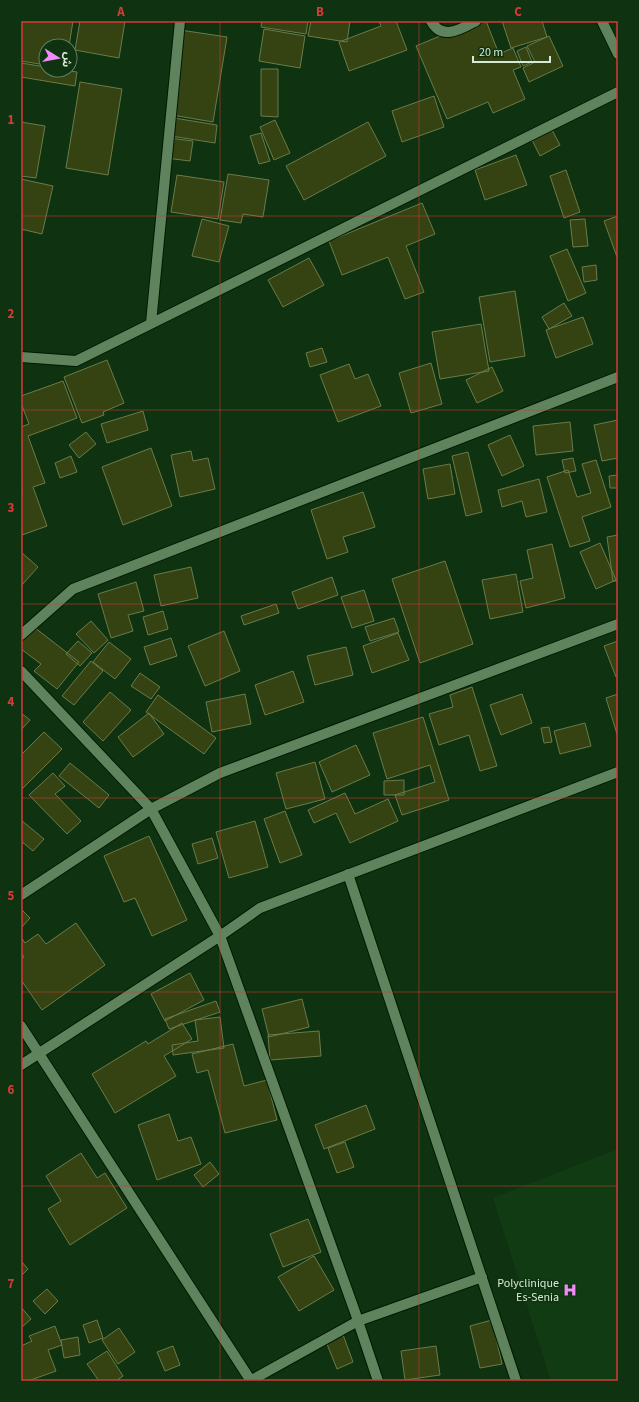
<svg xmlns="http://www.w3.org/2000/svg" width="639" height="1402" font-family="'Source Sans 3','Noto Sans Arabic',sans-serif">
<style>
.built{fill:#113b12}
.building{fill:#354212;stroke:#6b7b4a}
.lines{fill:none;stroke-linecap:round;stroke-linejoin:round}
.minor-casing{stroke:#011902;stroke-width:12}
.minor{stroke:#5f845d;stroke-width:10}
.grid{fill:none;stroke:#d63b39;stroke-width:1;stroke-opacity:0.55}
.labels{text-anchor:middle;stroke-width:3;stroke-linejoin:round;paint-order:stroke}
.poi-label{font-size:12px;fill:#d5ead4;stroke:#0f3310;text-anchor:end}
.neatline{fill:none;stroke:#d63b39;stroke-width:1.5}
.grid-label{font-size:13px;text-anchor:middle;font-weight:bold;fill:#d63b39}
</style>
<rect width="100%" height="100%" fill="#0f3310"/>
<path class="built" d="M 618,1149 L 618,1381 L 551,1381 L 493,1198 Z"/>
<path class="building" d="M 21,21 L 73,21 L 69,46 L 46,46 L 46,65 L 21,61 Z
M 80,21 L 125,21 L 119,58 L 75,50 Z
M 262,21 L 308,21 L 306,34 L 261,27 Z
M 311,21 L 350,21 L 347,42 L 308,36 Z
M 379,21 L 396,21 L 407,50 L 349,71 L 339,42 L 381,26 Z
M 476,21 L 486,21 L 499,54 L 513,48 L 521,67 L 513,70 L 525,99 L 493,113 L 488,102 L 447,119 L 416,46 Z
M 502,21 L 542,21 L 547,37 L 511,48 Z
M 264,29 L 305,36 L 300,68 L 259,61 Z
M 180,30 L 227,37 L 213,122 L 166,114 Z
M 549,36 L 563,66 L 529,82 L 523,68 L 535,62 L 527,46 Z
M 526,47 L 532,62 L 523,66 L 517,51 Z
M 21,63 L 46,67 L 46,70 L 63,70 L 77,72 L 75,86 L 21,77 Z
M 261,69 L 278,69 L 278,117 L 261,116 Z
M 80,82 L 122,89 L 108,175 L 66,168 Z
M 434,96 L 444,127 L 402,142 L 392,111 Z
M 174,118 L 217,125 L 215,143 L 171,136 Z
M 275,120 L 290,153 L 274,160 L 260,127 Z
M 21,122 L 45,126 L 36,178 L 21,176 Z
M 368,122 L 386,156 L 304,200 L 286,166 Z
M 552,130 L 560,145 L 540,156 L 532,140 Z
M 261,133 L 270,161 L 259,164 L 250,136 Z
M 169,138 L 193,141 L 190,161 L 166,158 Z
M 516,155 L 527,185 L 485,200 L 475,170 Z
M 566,170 L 580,212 L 564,218 L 550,176 Z
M 228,174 L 269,180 L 263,217 L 243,214 L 241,223 L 220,220 Z
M 177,175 L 224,182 L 218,219 L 171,212 Z
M 21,179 L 53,186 L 42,234 L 21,229 Z
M 422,203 L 435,234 L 406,246 L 424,292 L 405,299 L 388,257 L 342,275 L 329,241 Z
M 618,216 L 618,257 L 617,257 L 604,221 Z
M 202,219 L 229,226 L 219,262 L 192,256 Z
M 585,219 L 588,246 L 573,247 L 570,220 Z
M 567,249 L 586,293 L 568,301 L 550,256 Z
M 309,258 L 324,285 L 283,307 L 268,280 Z
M 596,265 L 597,280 L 584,282 L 582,267 Z
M 515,291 L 525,356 L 490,362 L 479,297 Z
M 564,303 L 572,316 L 549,329 L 542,317 Z
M 583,317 L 593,344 L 556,358 L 546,330 Z
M 481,324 L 489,371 L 440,379 L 432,332 Z
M 322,348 L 327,362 L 310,367 L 306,353 Z
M 107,360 L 124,403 L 103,412 L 104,415 L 82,423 L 64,377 Z
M 431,363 L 442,404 L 411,413 L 399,373 Z
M 349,364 L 355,379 L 368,374 L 381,406 L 338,422 L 320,375 Z
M 492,367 L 503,391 L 477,403 L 466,380 Z
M 63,381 L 77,418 L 28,436 L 45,483 L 33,487 L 47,526 L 22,535 L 21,532 L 21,497 L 22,496 L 21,450 L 22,449 L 21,427 L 29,424 L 21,403 L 21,396 Z
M 143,411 L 148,430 L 107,443 L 101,424 Z
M 618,420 L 618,458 L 602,461 L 594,425 Z
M 570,422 L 573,451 L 536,455 L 533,426 Z
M 86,432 L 96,444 L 79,458 L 69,445 Z
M 510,435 L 524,466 L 502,476 L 488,445 Z
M 151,448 L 172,506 L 123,525 L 102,467 Z
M 191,451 L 193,461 L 208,458 L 215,489 L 180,497 L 171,455 Z
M 468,452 L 482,512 L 466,516 L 452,456 Z
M 71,456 L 77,472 L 60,478 L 55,463 Z
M 573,458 L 576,471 L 565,473 L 562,460 Z
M 596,460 L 611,507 L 582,517 L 590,541 L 570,547 L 547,477 L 568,470 L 577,497 L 591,493 L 582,464 Z
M 450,464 L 455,494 L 428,499 L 423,469 Z
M 618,475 L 618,488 L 610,488 L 609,476 Z
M 539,479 L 547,512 L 526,517 L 522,501 L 502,507 L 498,490 Z
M 363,492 L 375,527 L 343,537 L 348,552 L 327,559 L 311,510 Z
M 618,535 L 618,581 L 613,581 L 607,537 Z
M 600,543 L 616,580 L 596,589 L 580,552 Z
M 552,544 L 565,598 L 526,608 L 520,581 L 533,578 L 527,550 Z
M 21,552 L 38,567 L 21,586 Z
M 445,561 L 473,644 L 420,663 L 392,579 Z
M 191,567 L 198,598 L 161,606 L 154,575 Z
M 516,574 L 523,612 L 490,619 L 482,580 Z
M 332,577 L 338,595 L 298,609 L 292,592 Z
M 136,582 L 144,611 L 128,615 L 133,631 L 111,638 L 98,594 Z
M 364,590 L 374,621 L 352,628 L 341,597 Z
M 276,604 L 279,613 L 244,625 L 241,616 Z
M 163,611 L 168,629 L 148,635 L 143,617 Z
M 394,618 L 399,632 L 370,641 L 365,627 Z
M 91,621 L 108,640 L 94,653 L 76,634 Z
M 30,624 L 79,662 L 57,689 L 34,671 L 41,664 L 21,649 L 21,635 Z
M 224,631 L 240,671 L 205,686 L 188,646 Z
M 398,633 L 409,660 L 372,673 L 363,646 Z
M 171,638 L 177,656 L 150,665 L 144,647 Z
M 78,641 L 92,653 L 80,666 L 66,654 Z
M 618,641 L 618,677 L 616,677 L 604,646 Z
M 109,642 L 131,659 L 115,679 L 93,662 Z
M 346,647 L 353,675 L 315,685 L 307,656 Z
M 91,661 L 103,671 L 74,705 L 62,696 Z
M 293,671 L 304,702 L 265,715 L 255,685 Z
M 140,673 L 160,687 L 151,699 L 131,686 Z
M 472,687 L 497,766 L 480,771 L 469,735 L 439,745 L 429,714 L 453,707 L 450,695 Z
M 110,692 L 131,710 L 103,741 L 83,722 Z
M 245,694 L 251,724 L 212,732 L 206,702 Z
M 522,694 L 532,723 L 501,735 L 490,705 Z
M 618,694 L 618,733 L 617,734 L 606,698 Z
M 158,695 L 216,738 L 204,754 L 146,712 Z
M 21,713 L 30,720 L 21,730 Z
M 149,713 L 164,734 L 133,757 L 118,737 Z
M 423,717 L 449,800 L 402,815 L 395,795 L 435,782 L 430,765 L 387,779 L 373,733 Z
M 585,723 L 591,746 L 560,754 L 554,731 Z
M 549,727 L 552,742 L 544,743 L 541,728 Z
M 44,732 L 62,749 L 21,790 L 21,755 Z
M 356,745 L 370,775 L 332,792 L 319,762 Z
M 315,762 L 325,799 L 286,809 L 276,773 Z
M 70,763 L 109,795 L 99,808 L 59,776 Z
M 53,773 L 65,786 L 55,794 L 81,821 L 67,834 L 29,795 Z
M 404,780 L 404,795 L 384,795 L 384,781 Z
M 345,793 L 355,814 L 388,799 L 398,821 L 350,843 L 336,813 L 314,823 L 308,810 Z
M 285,811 L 302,855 L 280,863 L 264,819 Z
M 21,820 L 44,839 L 33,851 L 21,841 Z
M 255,821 L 268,867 L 229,878 L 216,832 Z
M 149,836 L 187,920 L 152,936 L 135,898 L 124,902 L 104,856 Z
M 212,838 L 218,858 L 198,864 L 192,844 Z
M 21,909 L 30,918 L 21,928 Z
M 76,923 L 105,965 L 42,1010 L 21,980 L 21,959 L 24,957 L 21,952 L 21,937 L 25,943 L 38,934 L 46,944 Z
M 190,973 L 204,1000 L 165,1021 L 151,994 Z
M 302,999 L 309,1027 L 269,1037 L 262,1009 Z
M 216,1001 L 220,1012 L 169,1029 L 165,1019 Z
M 220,1017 L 224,1048 L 173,1055 L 172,1045 L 198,1041 L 195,1020 Z
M 182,1023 L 192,1039 L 164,1056 L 176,1076 L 115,1113 L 92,1074 L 146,1041 L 148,1044 Z
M 319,1031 L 321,1056 L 270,1060 L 268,1035 Z
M 233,1044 L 244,1086 L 267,1080 L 277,1120 L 225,1133 L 208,1070 L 197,1073 L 192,1054 Z
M 366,1105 L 375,1129 L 324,1149 L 315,1125 Z
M 169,1114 L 178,1141 L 191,1137 L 201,1164 L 157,1180 L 138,1125 Z
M 345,1142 L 354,1167 L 337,1173 L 328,1148 Z
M 81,1153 L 97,1178 L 105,1173 L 127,1208 L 70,1245 L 48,1209 L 61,1201 L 46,1176 Z
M 210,1162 L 219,1174 L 203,1187 L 194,1175 Z
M 308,1219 L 321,1252 L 283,1267 L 270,1234 Z
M 314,1256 L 334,1290 L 299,1311 L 278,1277 Z
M 21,1261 L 28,1269 L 21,1276 Z
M 47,1289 L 58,1301 L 45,1314 L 33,1301 Z
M 21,1307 L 31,1319 L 21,1328 Z
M 97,1320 L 103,1338 L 89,1343 L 83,1325 Z
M 492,1320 L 502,1364 L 480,1368 L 470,1326 Z
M 55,1326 L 62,1345 L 48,1350 L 56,1371 L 28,1381 L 21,1381 L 21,1346 L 32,1341 L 29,1336 Z
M 119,1328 L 135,1352 L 118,1364 L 102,1340 Z
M 342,1332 L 353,1362 L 337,1369 L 325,1339 Z
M 78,1337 L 80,1355 L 64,1358 L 61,1340 Z
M 173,1346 L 180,1365 L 165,1371 L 157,1352 Z
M 436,1346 L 440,1375 L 405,1380 L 401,1351 Z
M 107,1351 L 123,1376 L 116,1381 L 99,1381 L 87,1364 Z"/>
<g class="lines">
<g class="minor-casing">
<path id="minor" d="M 431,21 C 442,41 461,29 476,21
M 602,21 L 618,54
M 151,323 L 180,21
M 21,357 L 76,361 L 618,92
M 21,635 L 73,589 L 618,377
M 21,671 L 151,809 L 220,936 L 355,1312 L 378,1381
M 348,874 L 516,1381
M 21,895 L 151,809 L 220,773 L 618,624
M 21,1026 L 251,1381
M 21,1065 L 220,936 L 260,908 L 618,772
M 250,1381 L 358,1321 L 482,1277"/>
</g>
<use href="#minor" class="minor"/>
</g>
<path class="grid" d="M 220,21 L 220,1381M 419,21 L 419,1381M 21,216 L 618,216M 21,410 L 618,410M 21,604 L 618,604M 21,798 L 618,798M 21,992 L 618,992M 21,1186 L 618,1186"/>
<defs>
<g id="hospital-bare" transform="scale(1.08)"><path d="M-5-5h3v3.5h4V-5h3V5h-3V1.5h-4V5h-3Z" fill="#ee8cf8" stroke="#0f3310" stroke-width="2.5" paint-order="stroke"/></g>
</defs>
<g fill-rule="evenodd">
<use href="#hospital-bare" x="570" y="1290"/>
</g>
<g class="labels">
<g class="poi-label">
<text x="559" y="1287">Polyclinique<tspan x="559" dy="14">Es-Senia</tspan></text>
</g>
</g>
<rect width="639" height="1402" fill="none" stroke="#0f3310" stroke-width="44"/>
<g transform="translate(58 58) rotate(101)"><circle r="19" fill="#0f3310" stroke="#5e7c5e"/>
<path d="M0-3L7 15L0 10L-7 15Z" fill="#ee8cf8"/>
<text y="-6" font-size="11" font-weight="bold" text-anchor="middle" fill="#d5ead4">ش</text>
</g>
<path d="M473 56v6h77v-6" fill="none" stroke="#d5ead4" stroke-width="2"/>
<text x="479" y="56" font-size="12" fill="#d5ead4" stroke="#0f3310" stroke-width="3" paint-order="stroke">20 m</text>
<rect x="22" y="22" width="595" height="1358" class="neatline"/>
<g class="grid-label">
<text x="121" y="16">A</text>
<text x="320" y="16">B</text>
<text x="518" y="16">C</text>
<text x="11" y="124">1</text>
<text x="11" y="318">2</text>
<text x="11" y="512">3</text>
<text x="11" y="706">4</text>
<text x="11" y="900">5</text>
<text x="11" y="1094">6</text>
<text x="11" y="1288">7</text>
</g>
</svg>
